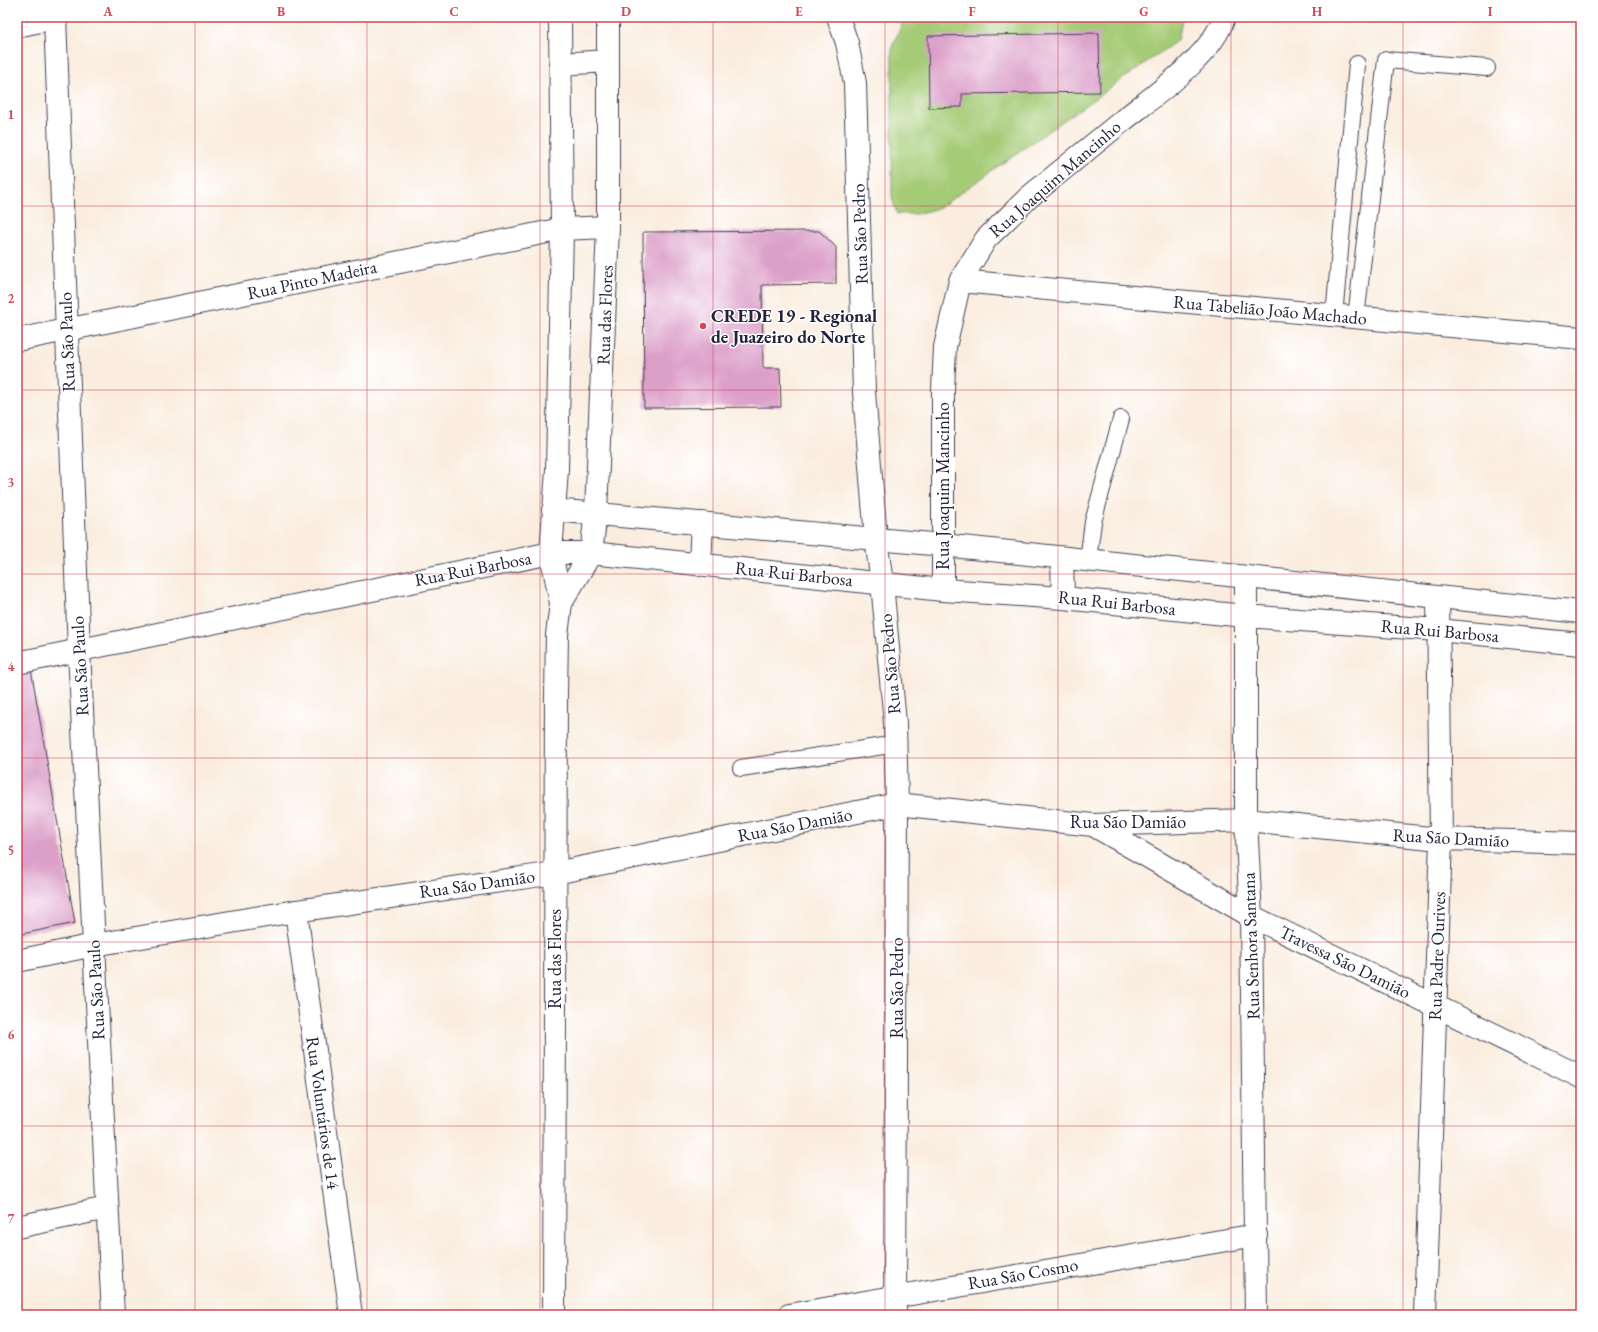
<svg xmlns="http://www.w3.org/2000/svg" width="1598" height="1332" font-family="'EB Garamond',serif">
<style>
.green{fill:#a4cb75;stroke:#637658}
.building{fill:#dc9fc9}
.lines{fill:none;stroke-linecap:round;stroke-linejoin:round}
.lane-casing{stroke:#424054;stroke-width:18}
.street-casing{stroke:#424054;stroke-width:24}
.secondary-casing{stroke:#424054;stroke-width:24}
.lane{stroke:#fff;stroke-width:16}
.street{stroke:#fff;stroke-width:22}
.secondary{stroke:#fff;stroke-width:22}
.grid{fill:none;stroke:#d1495b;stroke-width:1;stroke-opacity:0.55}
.poi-dot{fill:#d1495b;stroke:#fff;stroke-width:1.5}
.labels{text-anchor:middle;stroke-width:3;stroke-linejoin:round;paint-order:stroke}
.street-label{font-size:18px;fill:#22223b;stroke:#fff}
.poi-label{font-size:18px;font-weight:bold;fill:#22223b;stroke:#fff;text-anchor:start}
.neatline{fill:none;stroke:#d1495b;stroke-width:1.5}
.grid-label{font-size:13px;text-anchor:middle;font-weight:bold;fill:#d1495b}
</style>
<rect width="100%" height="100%" fill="#fff"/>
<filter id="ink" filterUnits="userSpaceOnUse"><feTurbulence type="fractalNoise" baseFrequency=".025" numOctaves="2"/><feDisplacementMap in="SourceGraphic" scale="8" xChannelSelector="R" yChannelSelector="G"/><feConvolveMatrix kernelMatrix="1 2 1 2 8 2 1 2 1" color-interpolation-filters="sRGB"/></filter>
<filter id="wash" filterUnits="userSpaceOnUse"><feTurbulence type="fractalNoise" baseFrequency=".012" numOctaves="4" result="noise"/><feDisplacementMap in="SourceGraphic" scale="16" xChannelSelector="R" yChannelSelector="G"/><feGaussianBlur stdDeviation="0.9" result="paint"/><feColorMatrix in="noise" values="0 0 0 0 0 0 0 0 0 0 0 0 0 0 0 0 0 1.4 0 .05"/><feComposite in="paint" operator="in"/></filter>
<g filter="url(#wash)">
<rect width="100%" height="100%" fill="#faeddf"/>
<path class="green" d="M 919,17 L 1177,17 L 1182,21 L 1178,40 L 939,208 L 916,214 L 897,214 L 892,198 L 892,47 L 903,22 Z"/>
<g id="blocks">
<path class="building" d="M 1099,33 L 1100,92 L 962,94 L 962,107 L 929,108 L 928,36 Z
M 819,231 L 836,247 L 836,284 L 762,285 L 763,368 L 780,368 L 781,407 L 644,408 L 643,232 Z
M 31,669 L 75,923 L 17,935 L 17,672 Z"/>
</g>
</g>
<g filter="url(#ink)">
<use href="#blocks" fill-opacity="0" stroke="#424054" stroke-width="1"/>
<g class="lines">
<g class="lane-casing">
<path id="lane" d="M 1334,316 L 1357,64
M 1356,318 L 1386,60 L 1487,68
M 1088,560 L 1093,522 L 1121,419
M 741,768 L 896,744"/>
</g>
<g class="street-casing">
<path id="street" d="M 17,26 L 58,17
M 960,281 L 1581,338
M 17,340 L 562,229 L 608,227
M 553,510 L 943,545 L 1581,612
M 1062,558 L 1063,598
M 700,565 L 702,523
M 1246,577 L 1246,820 L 1251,916 L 1256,1315
M 943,590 L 943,390 L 945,347 L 960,281 L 986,239 L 1029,197 C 1060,172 1090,147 1121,122 C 1152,97 1213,56 1224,17
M 17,663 L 551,553 L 591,553 L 943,590 L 1063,598 L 1245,616 L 1438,630 L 1581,644
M 1093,825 L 1251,916 L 1581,1077
M 296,911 L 351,1315
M 17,961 L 94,945 L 296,911 L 555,873 L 897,804 L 1093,825 L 1246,820 L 1441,839 L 1581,843
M 17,1227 L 107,1208
M 789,1315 L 1256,1235
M 1425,1315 L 1441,839 L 1438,597"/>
</g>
<g class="secondary-casing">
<path id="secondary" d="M 55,17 L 79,651 L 113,1315
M 838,17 L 847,43 L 855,83 L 864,392 L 876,539 L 882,583 L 895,723 L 897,804 L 895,1315
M 560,64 L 608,61
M 561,603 L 591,553 L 596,513 L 608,227 L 608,17
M 554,1315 L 556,695 L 557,635 L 561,603 L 551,553 L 557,470 L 562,229 L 560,17"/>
</g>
<use href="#lane" class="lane"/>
<use href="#street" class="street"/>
<use href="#secondary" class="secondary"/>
</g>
</g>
<path class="grid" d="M 195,17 L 195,1315M 367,17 L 367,1315M 540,17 L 540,1315M 713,17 L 713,1315M 885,17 L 885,1315M 1058,17 L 1058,1315M 1231,17 L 1231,1315M 1403,17 L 1403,1315M 17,206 L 1581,206M 17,390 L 1581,390M 17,574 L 1581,574M 17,758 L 1581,758M 17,942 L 1581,942M 17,1126 L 1581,1126"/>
<circle class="poi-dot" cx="703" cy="326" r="4"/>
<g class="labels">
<g class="street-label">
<text transform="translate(1055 179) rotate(-41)" y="6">Rua Joaquim Mancinho</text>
<text transform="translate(860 234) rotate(-92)" y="6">Rua São Pedro</text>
<text transform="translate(312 280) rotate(-12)" y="6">Rua Pinto Madeira</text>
<text transform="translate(1270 310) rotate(5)" y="6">Rua Tabelião João Machado</text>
<text transform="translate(605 315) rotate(-88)" y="6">Rua das Flores</text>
<text transform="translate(67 342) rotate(-92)" y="6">Rua São Paulo</text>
<text transform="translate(943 486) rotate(-90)" y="6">Rua Joaquim Mancinho</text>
<text transform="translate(473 569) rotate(-11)" y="6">Rua Rui Barbosa</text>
<text transform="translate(794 574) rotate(6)" y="6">Rua Rui Barbosa</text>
<text transform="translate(1117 603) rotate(6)" y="6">Rua Rui Barbosa</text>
<text transform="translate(1440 631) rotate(5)" y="6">Rua Rui Barbosa</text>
<text transform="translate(890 664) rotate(-95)" y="6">Rua São Pedro</text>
<text transform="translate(80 666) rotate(-93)" y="6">Rua São Paulo</text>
<text x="1128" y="828">Rua São Damião</text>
<text transform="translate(795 825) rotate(-11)" y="6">Rua São Damião</text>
<text transform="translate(1451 838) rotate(3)" y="6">Rua São Damião</text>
<text transform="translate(477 884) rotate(-8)" y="6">Rua São Damião</text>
<text transform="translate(1251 946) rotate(-92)" y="6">Rua Senhora Santana</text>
<text transform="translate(1437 956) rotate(-88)" y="6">Rua Padre Ourives</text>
<text transform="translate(555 959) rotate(-90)" y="6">Rua das Flores</text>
<text transform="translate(1345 962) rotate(26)" y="6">Travessa São Damião</text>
<text transform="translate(897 988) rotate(-90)" y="6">Rua São Pedro</text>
<text transform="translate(96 990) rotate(-93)" y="6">Rua São Paulo</text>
<text transform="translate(323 1113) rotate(82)" y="6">Rua Voluntários de 14</text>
<text transform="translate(1023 1274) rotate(-10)" y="6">Rua São Cosmo</text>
</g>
<g class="poi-label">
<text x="711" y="322">CREDE 19 - Regional<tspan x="711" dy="21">de Juazeiro do Norte</tspan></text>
</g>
</g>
<rect width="1598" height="1332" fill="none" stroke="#fff" stroke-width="44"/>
<rect x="22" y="22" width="1554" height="1288" class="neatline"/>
<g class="grid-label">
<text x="108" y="16">A</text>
<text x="281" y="16">B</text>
<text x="454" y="16">C</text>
<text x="626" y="16">D</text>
<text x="799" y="16">E</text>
<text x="972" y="16">F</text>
<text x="1144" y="16">G</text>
<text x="1317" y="16">H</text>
<text x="1490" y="16">I</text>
<text x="11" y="119">1</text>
<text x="11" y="303">2</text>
<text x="11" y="487">3</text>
<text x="11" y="671">4</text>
<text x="11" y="855">5</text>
<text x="11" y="1039">6</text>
<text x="11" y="1223">7</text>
</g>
</svg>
